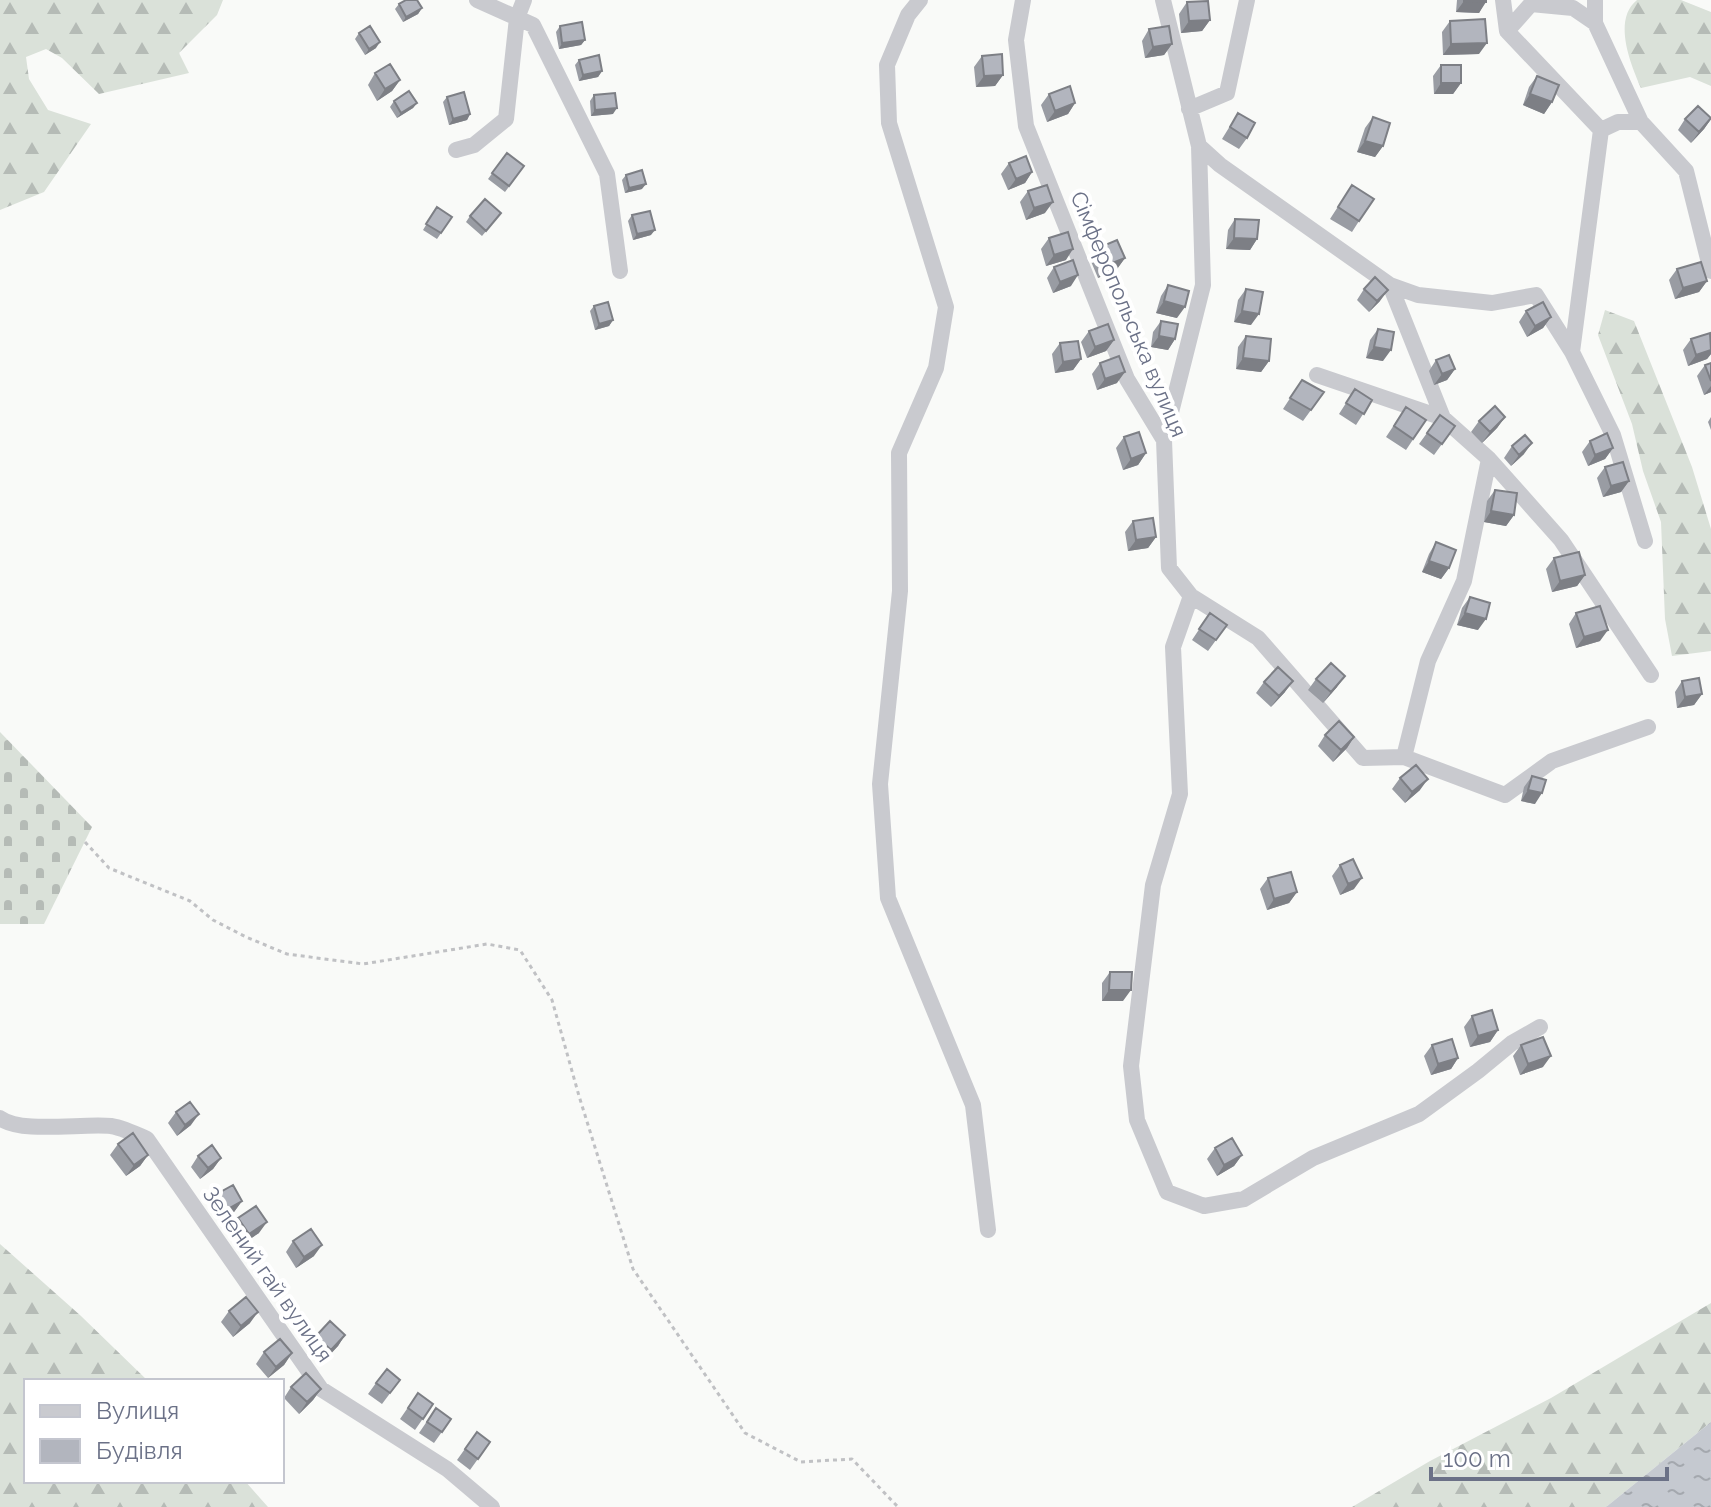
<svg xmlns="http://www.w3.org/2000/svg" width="1711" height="1507" font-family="Raleway,sans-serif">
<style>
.forest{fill:url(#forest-firs)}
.cemetery{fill:url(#cemetery-stones)}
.water{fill:url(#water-ripples)}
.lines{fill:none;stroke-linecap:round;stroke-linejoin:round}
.path{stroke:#c0c1c4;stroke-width:3;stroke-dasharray:4 4;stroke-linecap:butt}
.minor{stroke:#c9cacf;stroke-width:16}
.wall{fill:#999ca3}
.shaded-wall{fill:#7d7f85}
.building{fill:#b2b5be;stroke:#7d7f85;stroke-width:2}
.labels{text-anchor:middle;stroke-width:8;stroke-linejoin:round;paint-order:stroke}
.street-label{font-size:22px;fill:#6b7187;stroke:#fff}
</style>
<defs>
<pattern id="forest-firs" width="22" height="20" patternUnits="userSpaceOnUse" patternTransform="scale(2)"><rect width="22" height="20" fill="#dae1d9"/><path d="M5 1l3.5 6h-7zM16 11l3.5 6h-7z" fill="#b5bbb6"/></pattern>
<pattern id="cemetery-stones" width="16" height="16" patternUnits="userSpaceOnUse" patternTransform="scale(2)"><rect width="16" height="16" fill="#dae1d9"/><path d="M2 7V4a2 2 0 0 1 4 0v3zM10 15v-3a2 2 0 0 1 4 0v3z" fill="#b5bbb6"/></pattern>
<pattern id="water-ripples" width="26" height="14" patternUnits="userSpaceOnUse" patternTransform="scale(2)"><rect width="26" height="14" fill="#c5c9d0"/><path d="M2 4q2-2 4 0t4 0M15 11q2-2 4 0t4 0" fill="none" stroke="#a4a8ae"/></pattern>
</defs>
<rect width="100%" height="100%" fill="#f9faf8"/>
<path class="forest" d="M 0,0 L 223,0 L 217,15 L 179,53 L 189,73 L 99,94 L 62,58 L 46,49 L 26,57 L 29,79 L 48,110 L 91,124 L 44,192 L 0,210 Z
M 1637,0 L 1681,0 L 1711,12 L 1711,86 L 1690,77 L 1641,88 C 1631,65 1612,20 1637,0 Z
M 1605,310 L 1634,321 L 1692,467 L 1711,529 L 1711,651 L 1672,656 L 1665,619 L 1661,522 L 1643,471 L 1632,424 L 1598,335 Z
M 0,1244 L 81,1316 L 148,1381 L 26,1381 L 26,1481 L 245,1481 L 268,1507 L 0,1507 Z
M 1711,1303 L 1711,1422 L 1606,1507 L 1352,1507 L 1430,1461 L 1551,1398 Z"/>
<path class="cemetery" d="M 0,732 L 92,827 L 44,924 L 0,924 Z"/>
<path class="water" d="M 1711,1422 L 1711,1507 L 1606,1507 Z"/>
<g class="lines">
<path class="path" d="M 85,842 L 109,868 L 190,901 L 213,920 L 246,937 L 287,954 L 363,964 L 487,944 L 520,950 L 552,1000 L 579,1096 L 633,1269 L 745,1433 L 801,1462 L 852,1459 L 898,1507"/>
<path class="minor" d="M 477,0 L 533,25 L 607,174 L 620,271
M 920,0 L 908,15 L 887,65 L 889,123 L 946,307 L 936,368 L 899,453 L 900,591 L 880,784 L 888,898 L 973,1105 L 988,1230
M 1023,0 L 1016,40 L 1026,126 L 1127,379 L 1164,440 L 1169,568 L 1191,596 L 1258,638 L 1363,758 L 1404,757 L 1505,795 L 1552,761 L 1648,727
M 1163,0 L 1199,146 L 1203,285 L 1164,440
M 1503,0 L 1507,31 L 1601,130
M 1595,0 L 1595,23 L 1641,122 L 1686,171 L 1711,271
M 1507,31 L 1531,4 L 1573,8 L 1595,23
M 1189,109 L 1227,93 L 1247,0
M 1641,122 L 1618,122 L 1601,130 L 1572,352 L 1613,435 L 1645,541
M 1199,146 L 1220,165 L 1390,285 L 1443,418 L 1489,459 L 1561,540 L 1651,675
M 456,150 L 474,145 L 506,119 L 517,18 L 524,0
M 1390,285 L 1418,295 L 1492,303 L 1536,295 L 1572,352
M 1317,375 L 1443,418
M 1191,596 L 1173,647 L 1180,794 L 1153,885 L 1131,1066 L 1137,1120 L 1167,1192 L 1204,1206 L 1244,1199 L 1313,1158 L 1419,1114 L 1478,1071 L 1512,1043 L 1540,1027
M 1404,757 L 1428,661 L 1464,581 L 1489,459
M 0,1118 C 21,1134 82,1123 111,1126 C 123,1128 136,1134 147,1139 L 321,1389 L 447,1469 L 492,1507"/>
</g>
<path class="wall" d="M 1457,0 L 1486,0 L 1479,13 L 1456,12 Z
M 1187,2 L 1210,20 L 1202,31 L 1181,33 L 1179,14 Z
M 399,4 L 422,8 L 418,14 L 403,22 L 395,9 Z
M 1450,21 L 1479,54 L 1443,55 L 1442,32 Z
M 560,26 L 585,40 L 581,45 L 559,49 L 556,32 Z
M 1149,29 L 1172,44 L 1164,55 L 1145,58 L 1142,41 Z
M 359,33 L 376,48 L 365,55 L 355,39 Z
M 982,56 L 1003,75 L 995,86 L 976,87 L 974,67 Z
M 579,60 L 602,71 L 598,77 L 579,81 L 575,65 Z
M 1441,65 L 1461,83 L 1453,94 L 1434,94 L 1433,76 Z
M 375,73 L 400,80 L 392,91 L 377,101 L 368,85 Z
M 1537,76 L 1552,102 L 1544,114 L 1523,105 L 1529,87 Z
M 1049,94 L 1075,103 L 1068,114 L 1047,122 L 1041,105 Z
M 594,95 L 613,114 L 591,116 L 590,101 Z
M 447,97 L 470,114 L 467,120 L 449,125 L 443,102 Z
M 394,101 L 417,103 L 413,108 L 397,118 L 390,107 Z
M 1238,113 L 1247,138 L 1239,149 L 1222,139 Z
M 1373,117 L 1383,146 L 1375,157 L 1357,152 L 1365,128 Z
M 1685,119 L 1711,119 L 1704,129 L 1691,143 L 1678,130 Z
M 507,153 L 524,166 L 505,192 L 488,179 Z
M 1009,163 L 1032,172 L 1025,183 L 1008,190 L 1001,174 Z
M 626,175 L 642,189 L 625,193 L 622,180 Z
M 1352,185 L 1359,221 L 1352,232 L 1330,219 Z
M 1028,191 L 1045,213 L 1026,220 L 1020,202 Z
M 437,207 L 452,217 L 437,239 L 423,230 Z
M 501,213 L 482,236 L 466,222 L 470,216 Z
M 632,215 L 651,235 L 633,240 L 628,221 Z
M 1235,219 L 1257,239 L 1250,250 L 1226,249 L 1228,230 Z
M 1049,238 L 1066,260 L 1046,266 L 1041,249 Z
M 1098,248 L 1125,258 L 1117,269 L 1098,278 L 1090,259 Z
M 1054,267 L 1071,286 L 1053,293 L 1047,278 Z
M 1677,269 L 1707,281 L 1699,292 L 1675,299 L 1669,280 Z
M 1168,285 L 1177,318 L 1156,313 L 1161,296 Z
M 1246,289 L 1251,325 L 1234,322 L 1238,300 Z
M 1364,289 L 1380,301 L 1369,312 L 1357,300 Z
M 594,306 L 613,320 L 609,326 L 595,330 L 590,311 Z
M 1526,311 L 1551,317 L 1543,328 L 1527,337 L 1519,322 Z
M 1161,321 L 1175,339 L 1168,350 L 1151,347 L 1153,332 Z
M 1378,329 L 1383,361 L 1366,358 L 1370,340 Z
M 1089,331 L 1114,340 L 1106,351 L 1087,358 L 1081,342 Z
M 1711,335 L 1711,354 L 1707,359 L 1688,366 L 1683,350 L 1691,339 Z
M 1246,336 L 1269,361 L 1261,372 L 1236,369 L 1238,347 Z
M 1060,343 L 1081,359 L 1073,370 L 1055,373 L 1052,354 Z
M 1436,360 L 1455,369 L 1447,380 L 1434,385 L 1429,371 Z
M 1100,363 L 1117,383 L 1097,390 L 1092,374 Z
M 1711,363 L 1711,392 L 1704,395 L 1697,376 L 1705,365 Z
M 1302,380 L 1324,392 L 1303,421 L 1283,409 Z
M 1355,389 L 1372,400 L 1356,425 L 1339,414 Z
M 1406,407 L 1426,420 L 1406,450 L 1386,437 Z
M 1440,415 L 1455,426 L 1434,455 L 1419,444 Z
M 1505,417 L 1497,428 L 1482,443 L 1471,432 L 1479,421 Z
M 1711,417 L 1711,430 L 1708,422 Z
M 1124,437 L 1146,453 L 1138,465 L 1123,470 L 1116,448 Z
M 1590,441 L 1613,448 L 1605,459 L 1588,466 L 1582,452 Z
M 1512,446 L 1524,454 L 1511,466 L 1504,458 Z
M 1605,467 L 1629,481 L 1621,492 L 1603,497 L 1597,478 Z
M 1495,490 L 1514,515 L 1506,526 L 1484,522 L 1487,501 Z
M 1133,521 L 1156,537 L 1148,548 L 1128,551 L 1125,532 Z
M 1436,542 L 1449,568 L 1441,579 L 1422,572 L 1429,554 Z
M 1554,558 L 1585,575 L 1577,586 L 1552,592 L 1546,569 Z
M 1470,597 L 1478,630 L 1457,625 L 1462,608 Z
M 1210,613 L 1227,625 L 1208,651 L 1192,640 Z
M 1576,613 L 1600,641 L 1576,648 L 1569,624 Z
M 1316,679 L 1337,687 L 1323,703 L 1308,690 Z
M 1682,681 L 1702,694 L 1694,705 L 1677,708 L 1675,692 Z
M 1264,682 L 1285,692 L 1271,707 L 1256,693 Z
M 1325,735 L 1354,737 L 1347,748 L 1333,762 L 1318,746 Z
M 1532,776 L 1535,804 L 1521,801 L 1524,787 Z
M 1400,778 L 1420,790 L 1405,803 L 1392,789 Z
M 1340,865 L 1354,889 L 1340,895 L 1332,876 Z
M 1268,878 L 1297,892 L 1289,903 L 1267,910 L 1260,889 Z
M 1110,972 L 1123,1001 L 1102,1001 L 1102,983 Z
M 1472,1016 L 1498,1030 L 1490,1042 L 1470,1047 L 1464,1027 Z
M 1432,1045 L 1458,1058 L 1451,1069 L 1431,1075 L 1424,1056 Z
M 1521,1045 L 1543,1067 L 1520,1075 L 1513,1056 Z
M 176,1112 L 191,1125 L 177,1136 L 168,1123 Z
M 118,1144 L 148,1155 L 140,1166 L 126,1176 L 110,1155 Z
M 1215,1148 L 1242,1155 L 1234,1166 L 1217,1176 L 1207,1159 Z
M 198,1156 L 221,1158 L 213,1169 L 200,1179 L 191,1167 Z
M 217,1194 L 242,1201 L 234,1212 L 219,1221 L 209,1205 Z
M 238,1218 L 259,1233 L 241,1245 L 230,1230 Z
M 293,1241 L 314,1256 L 296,1268 L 286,1252 Z
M 229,1311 L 250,1323 L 233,1337 L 221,1322 Z
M 345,1335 L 338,1346 L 323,1362 L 308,1347 L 316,1336 Z
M 264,1352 L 292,1353 L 284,1365 L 268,1378 L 256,1364 Z
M 400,1380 L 382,1404 L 368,1394 L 376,1383 Z
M 291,1387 L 321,1389 L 313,1400 L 299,1414 L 284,1398 Z
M 418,1393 L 433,1404 L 415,1430 L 400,1419 Z
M 436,1408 L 451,1419 L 434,1443 L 419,1433 Z
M 477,1432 L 490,1442 L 470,1470 L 457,1460 Z"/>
<path class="shaded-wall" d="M 1464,1 L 1486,2 L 1479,13 L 1456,12 Z
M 422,8 L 418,14 L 403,22 L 406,17 Z
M 1210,20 L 1202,31 L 1181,33 L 1189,21 Z
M 585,40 L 581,45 L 559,49 L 562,43 Z
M 380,42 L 376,48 L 365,55 L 369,49 Z
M 1487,43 L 1479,54 L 1443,55 L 1451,44 Z
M 1172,44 L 1164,55 L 1145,58 L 1153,47 Z
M 602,71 L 598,77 L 579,81 L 583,75 Z
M 1003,75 L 995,86 L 976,87 L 984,76 Z
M 400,80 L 392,91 L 377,101 L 385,89 Z
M 1441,83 L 1461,83 L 1453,94 L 1434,94 Z
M 1530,94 L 1552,102 L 1544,114 L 1523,105 Z
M 417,103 L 413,108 L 397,118 L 401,113 Z
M 1075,103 L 1068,114 L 1047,122 L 1055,111 Z
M 617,108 L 613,114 L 591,116 L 595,110 Z
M 470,114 L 467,120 L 449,125 L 453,119 Z
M 1711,119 L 1704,129 L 1691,143 L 1699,132 Z
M 1365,141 L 1383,146 L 1375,157 L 1357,152 Z
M 1032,172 L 1025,183 L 1008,190 L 1016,179 Z
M 646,184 L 642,189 L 625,193 L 629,188 Z
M 1053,202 L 1045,213 L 1026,220 L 1034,208 Z
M 655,230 L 651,235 L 633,240 L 637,234 Z
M 1234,238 L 1257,239 L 1250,250 L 1226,249 Z
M 1073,249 L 1066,260 L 1046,266 L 1054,255 Z
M 1125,258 L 1117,269 L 1098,278 L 1105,266 Z
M 1078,275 L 1071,286 L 1053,293 L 1060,282 Z
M 1707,281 L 1699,292 L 1675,299 L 1683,288 Z
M 1388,290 L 1380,301 L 1369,312 L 1377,301 Z
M 1164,301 L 1185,307 L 1177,318 L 1156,313 Z
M 1242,311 L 1259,314 L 1251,325 L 1234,322 Z
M 1551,317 L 1543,328 L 1527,337 L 1535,326 Z
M 613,320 L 609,326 L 595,330 L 599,324 Z
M 1159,336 L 1175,339 L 1168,350 L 1151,347 Z
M 1114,340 L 1106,351 L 1087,358 L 1095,347 Z
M 1374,347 L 1391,350 L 1383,361 L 1366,358 Z
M 1711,350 L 1711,354 L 1707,359 L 1688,366 L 1696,355 Z
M 1243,358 L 1269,361 L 1261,372 L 1236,369 Z
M 1081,359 L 1073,370 L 1055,373 L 1063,362 Z
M 1455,369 L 1447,380 L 1434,385 L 1442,374 Z
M 1125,372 L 1117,383 L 1097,390 L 1105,379 Z
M 1711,386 L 1711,392 L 1704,395 Z
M 1505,417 L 1497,428 L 1482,443 L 1490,432 Z
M 1532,443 L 1524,454 L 1511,466 L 1519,455 Z
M 1613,448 L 1605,459 L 1588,466 L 1595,455 Z
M 1146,453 L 1138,465 L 1123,470 L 1131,459 Z
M 1629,481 L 1621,492 L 1603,497 L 1611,486 Z
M 1491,511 L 1514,515 L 1506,526 L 1484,522 Z
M 1156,537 L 1148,548 L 1128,551 L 1136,540 Z
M 1429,561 L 1449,568 L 1441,579 L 1422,572 Z
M 1585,575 L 1577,586 L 1552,592 L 1560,581 Z
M 1465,613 L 1486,619 L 1478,630 L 1457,625 Z
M 1608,630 L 1600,641 L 1576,648 L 1584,637 Z
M 1345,676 L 1337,687 L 1323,703 L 1331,692 Z
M 1293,681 L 1285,692 L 1271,707 L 1279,696 Z
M 1702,694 L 1694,705 L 1677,708 L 1685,697 Z
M 1354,737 L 1347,748 L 1333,762 L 1341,750 Z
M 1428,779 L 1420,790 L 1405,803 L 1412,792 Z
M 1528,790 L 1542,793 L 1535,804 L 1521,801 Z
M 1362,878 L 1354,889 L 1340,895 L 1348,884 Z
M 1297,892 L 1289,903 L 1267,910 L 1274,899 Z
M 1109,990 L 1131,990 L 1123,1001 L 1102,1001 Z
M 1498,1030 L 1490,1042 L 1470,1047 L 1478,1036 Z
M 1551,1056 L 1543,1067 L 1520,1075 L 1528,1064 Z
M 1458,1058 L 1451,1069 L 1431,1075 L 1438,1064 Z
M 199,1114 L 191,1125 L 177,1136 L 185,1125 Z
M 148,1155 L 140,1166 L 126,1176 L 134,1165 Z
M 1242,1155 L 1234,1166 L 1217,1176 L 1224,1165 Z
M 221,1158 L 213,1169 L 200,1179 L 208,1168 Z
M 242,1201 L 234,1212 L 219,1221 L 226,1210 Z
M 267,1222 L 259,1233 L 241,1245 L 249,1234 Z
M 322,1245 L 314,1256 L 296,1268 L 304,1257 Z
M 258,1312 L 250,1323 L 233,1337 L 241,1326 Z
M 345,1335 L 338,1346 L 323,1362 L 331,1350 Z
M 292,1353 L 284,1365 L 268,1378 L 276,1367 Z
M 321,1389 L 313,1400 L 299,1414 L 307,1402 Z"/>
<path class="building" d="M 406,0 L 417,0 L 422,8 L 406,17 L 399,4 Z
M 1464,0 L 1486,0 L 1486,2 L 1464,1 Z
M 1208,1 L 1210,20 L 1189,21 L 1187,2 Z
M 1485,19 L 1487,43 L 1451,44 L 1450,21 Z
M 582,22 L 585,40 L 562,43 L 560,26 Z
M 370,26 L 380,42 L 369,49 L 359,33 Z
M 1169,26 L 1172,44 L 1153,47 L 1149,29 Z
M 1002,54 L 1003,75 L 984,76 L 982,56 Z
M 599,55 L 602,71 L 583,75 L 579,60 Z
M 390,64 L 400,80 L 385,89 L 375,73 Z
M 1441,65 L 1461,65 L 1461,83 L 1441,83 Z
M 1537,76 L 1559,85 L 1552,102 L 1530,94 Z
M 1070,86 L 1075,103 L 1055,111 L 1049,94 Z
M 409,91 L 417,103 L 401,113 L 394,101 Z
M 464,92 L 470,114 L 453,119 L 447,97 Z
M 615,93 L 617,108 L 595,110 L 594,95 Z
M 1698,106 L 1711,118 L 1699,132 L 1685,119 Z
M 1238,113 L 1255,123 L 1247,138 L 1230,127 Z
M 1373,117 L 1390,123 L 1383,146 L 1365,141 Z
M 507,153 L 524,166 L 509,186 L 492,173 Z
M 1026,156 L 1032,172 L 1016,179 L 1009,163 Z
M 642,170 L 646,184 L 629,188 L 626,175 Z
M 1047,185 L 1053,202 L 1034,208 L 1028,191 Z
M 1352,185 L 1374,199 L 1359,221 L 1338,207 Z
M 485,199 L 501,213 L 486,231 L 470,216 Z
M 437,207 L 452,217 L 441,233 L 426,224 Z
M 650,211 L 655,230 L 637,234 L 632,215 Z
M 1235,219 L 1259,220 L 1257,239 L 1234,238 Z
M 1068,232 L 1073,249 L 1054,255 L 1049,238 Z
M 1117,240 L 1125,258 L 1105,266 L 1098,248 Z
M 1073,260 L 1078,275 L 1060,282 L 1054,267 Z
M 1701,262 L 1707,281 L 1683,288 L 1677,269 Z
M 1375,277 L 1388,290 L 1377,301 L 1364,289 Z
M 1168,285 L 1189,291 L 1185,307 L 1164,301 Z
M 1246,289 L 1263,292 L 1259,314 L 1242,311 Z
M 608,302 L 613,320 L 599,324 L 594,306 Z
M 1543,302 L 1551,317 L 1535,326 L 1526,311 Z
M 1161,321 L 1178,324 L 1175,339 L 1159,336 Z
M 1108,324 L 1114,340 L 1095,347 L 1089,331 Z
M 1378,329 L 1394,332 L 1391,350 L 1374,347 Z
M 1710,333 L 1711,350 L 1696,355 L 1691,339 Z
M 1246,336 L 1271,339 L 1269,361 L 1243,358 Z
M 1078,341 L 1081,359 L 1063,362 L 1060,343 Z
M 1449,355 L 1455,369 L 1442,374 L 1436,360 Z
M 1119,356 L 1125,372 L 1105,379 L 1100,363 Z
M 1711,363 L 1711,381 L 1705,365 Z
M 1302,380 L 1324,392 L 1311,410 L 1290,398 Z
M 1355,389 L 1372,400 L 1364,414 L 1346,403 Z
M 1495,406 L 1505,417 L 1490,432 L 1479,421 Z
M 1406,407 L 1426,420 L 1413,439 L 1394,426 Z
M 1440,415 L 1455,426 L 1442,444 L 1427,433 Z
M 1139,432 L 1146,453 L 1131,459 L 1124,437 Z
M 1607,433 L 1613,448 L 1595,455 L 1590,441 Z
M 1525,435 L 1532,443 L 1519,455 L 1512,446 Z
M 1623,462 L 1629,481 L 1611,486 L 1605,467 Z
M 1495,490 L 1517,493 L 1514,515 L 1491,511 Z
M 1153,518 L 1156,537 L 1136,540 L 1133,521 Z
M 1436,542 L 1456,550 L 1449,568 L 1429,561 Z
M 1579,552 L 1585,575 L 1560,581 L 1554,558 Z
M 1470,597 L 1490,603 L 1486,619 L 1465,613 Z
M 1600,606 L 1608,630 L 1584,637 L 1576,613 Z
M 1210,613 L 1227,625 L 1216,640 L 1199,629 Z
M 1331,663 L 1345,676 L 1331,692 L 1316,679 Z
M 1278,667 L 1293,681 L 1279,696 L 1264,682 Z
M 1699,678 L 1702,694 L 1685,697 L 1682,681 Z
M 1339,721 L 1354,737 L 1341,750 L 1325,735 Z
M 1416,765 L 1428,779 L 1412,792 L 1400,778 Z
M 1532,776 L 1546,780 L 1542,793 L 1528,790 Z
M 1353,859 L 1362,878 L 1348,884 L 1340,865 Z
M 1291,872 L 1297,892 L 1274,899 L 1268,878 Z
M 1110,972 L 1132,972 L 1131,990 L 1109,990 Z
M 1492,1010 L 1498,1030 L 1478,1036 L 1472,1016 Z
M 1543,1037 L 1551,1056 L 1528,1064 L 1521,1045 Z
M 1452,1039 L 1458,1058 L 1438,1064 L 1432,1045 Z
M 190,1102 L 199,1114 L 185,1125 L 176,1112 Z
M 133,1133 L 148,1155 L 134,1165 L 118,1144 Z
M 1232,1138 L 1242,1155 L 1224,1165 L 1215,1148 Z
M 212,1145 L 221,1158 L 208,1168 L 198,1156 Z
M 233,1185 L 242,1201 L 226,1210 L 217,1194 Z
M 256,1206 L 267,1222 L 249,1234 L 238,1218 Z
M 311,1229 L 322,1245 L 304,1257 L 293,1241 Z
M 246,1297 L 258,1312 L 241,1326 L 229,1311 Z
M 330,1321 L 345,1335 L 331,1350 L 316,1336 Z
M 280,1339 L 292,1353 L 276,1367 L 264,1352 Z
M 387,1369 L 400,1380 L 390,1393 L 376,1383 Z
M 306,1373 L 321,1389 L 307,1402 L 291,1387 Z
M 418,1393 L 433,1404 L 423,1419 L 408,1408 Z
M 436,1408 L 451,1419 L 442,1432 L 427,1422 Z
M 477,1432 L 490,1442 L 478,1459 L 465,1449 Z"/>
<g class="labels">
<g class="street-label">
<text transform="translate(1129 314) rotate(67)" y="8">Сімферопольська вулиця</text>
<text transform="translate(268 1274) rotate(55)" y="8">Зелений гай вулиця</text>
</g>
</g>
<rect x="24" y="1379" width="260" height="104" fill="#ffffff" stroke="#c4c6cf" stroke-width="2"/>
<rect x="40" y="1405" width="40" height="12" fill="#c9cacf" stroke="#c4c6cf" stroke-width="2"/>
<text x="96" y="1419" font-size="24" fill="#6b7187">Вулиця</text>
<rect x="40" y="1439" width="40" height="24" fill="#b2b5be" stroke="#c4c6cf" stroke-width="2"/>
<text x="96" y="1459" font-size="24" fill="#6b7187">Будівля</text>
<path d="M1431 1467v12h236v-12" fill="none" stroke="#6b7187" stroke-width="4"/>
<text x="1443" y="1467" font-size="24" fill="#6b7187" stroke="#ffffff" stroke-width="6" paint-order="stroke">100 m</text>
</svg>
